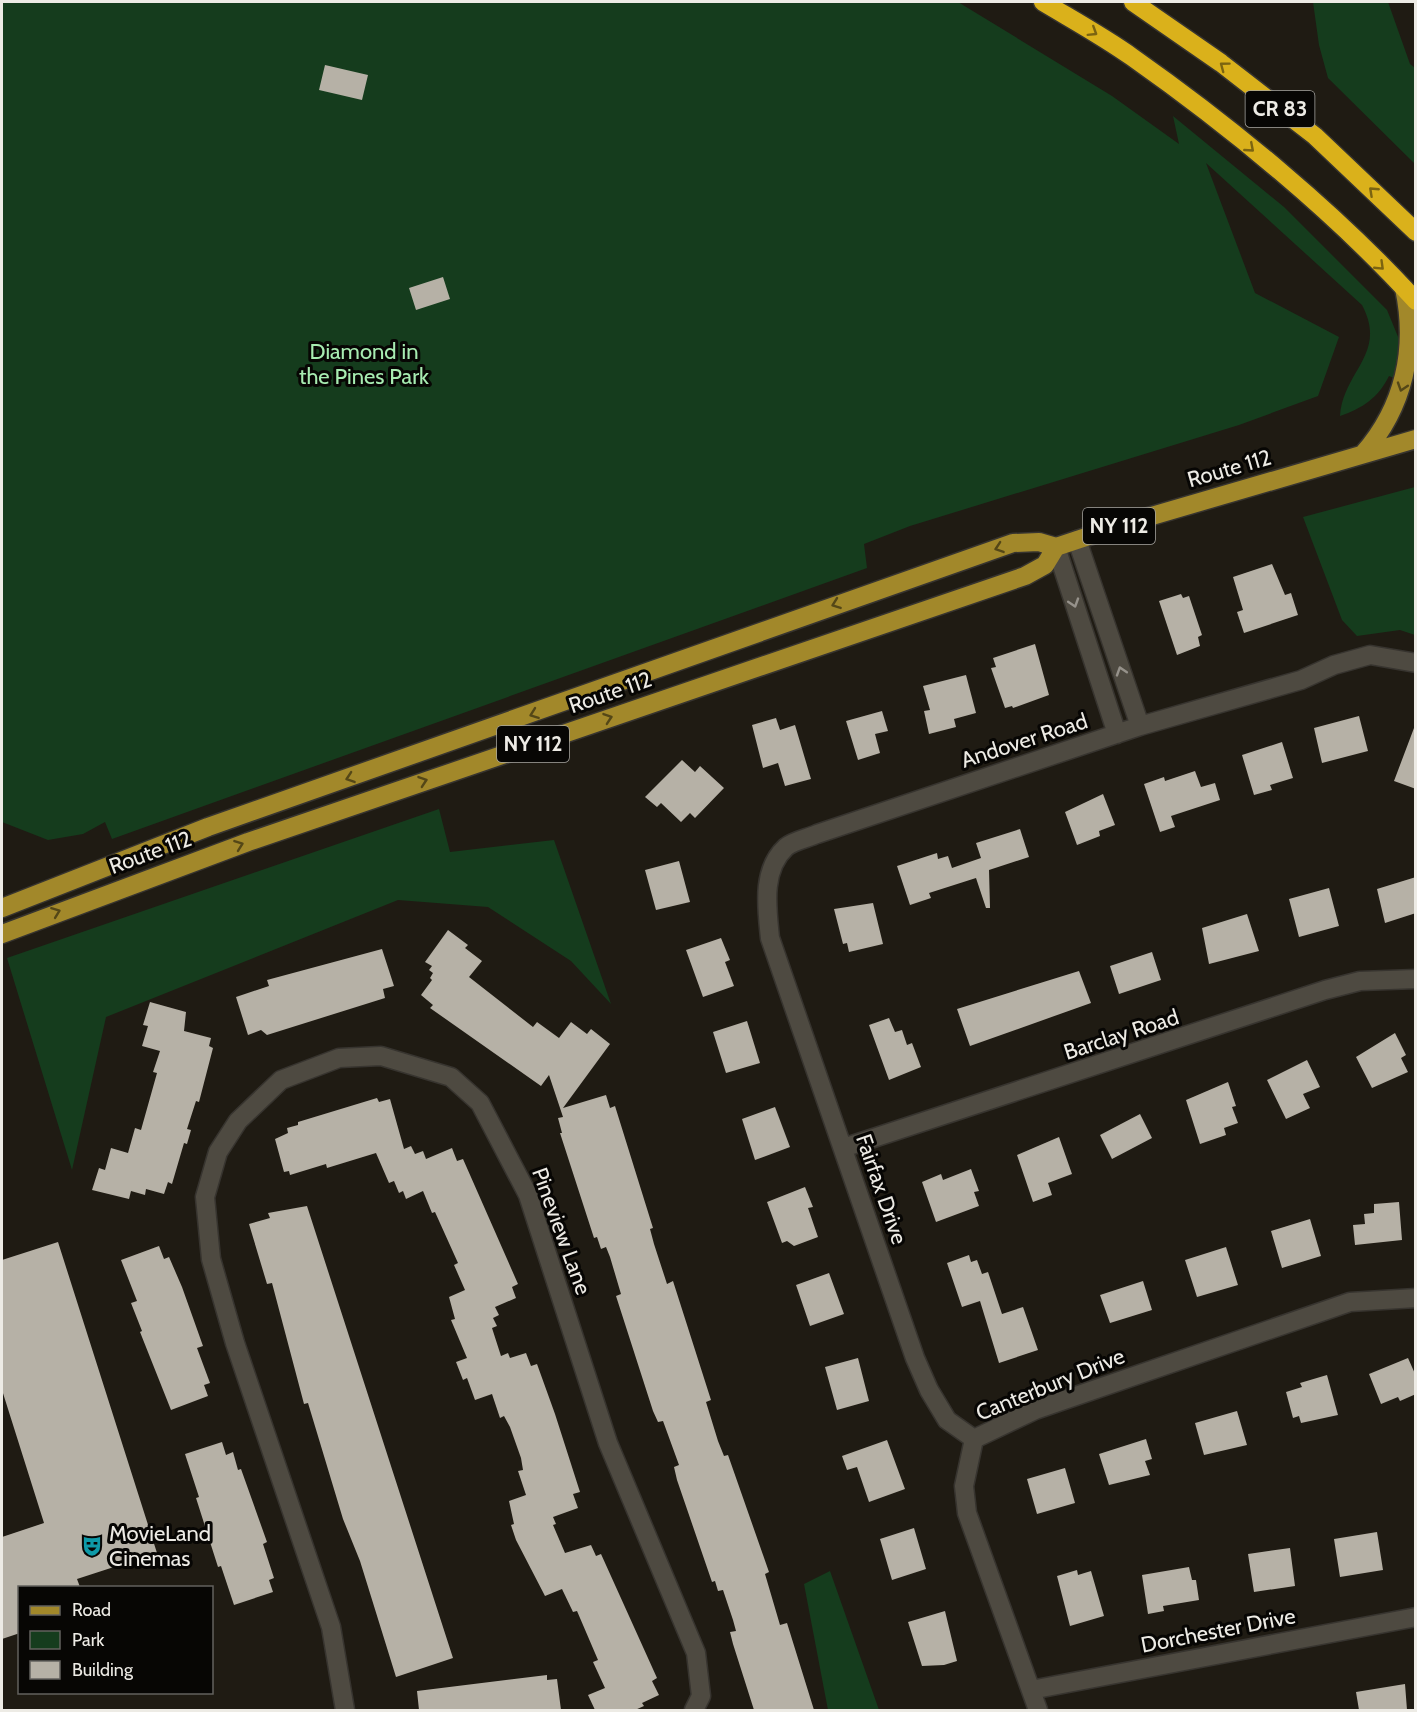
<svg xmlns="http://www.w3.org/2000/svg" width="1417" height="1712" font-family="Cabin,sans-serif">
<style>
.green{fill:#153c1d}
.building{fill:#b6b1a6}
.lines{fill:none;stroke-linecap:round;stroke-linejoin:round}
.street-casing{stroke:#37342f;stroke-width:21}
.primary-casing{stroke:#37342f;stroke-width:21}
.highway-casing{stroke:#37342f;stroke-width:21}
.street{stroke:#4e4a41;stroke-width:18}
.primary{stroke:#a2882a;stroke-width:18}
.highway{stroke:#dab11b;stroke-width:18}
.oneway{stroke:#7b6411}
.oneway2{stroke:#544717}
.oneway3{stroke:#96928b}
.labels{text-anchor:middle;stroke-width:6;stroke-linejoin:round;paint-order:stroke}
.shield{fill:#070604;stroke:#a8a6a2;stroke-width:1.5}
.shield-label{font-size:21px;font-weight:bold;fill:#edebe5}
.park-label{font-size:22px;fill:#a7ecb1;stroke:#070604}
.street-label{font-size:22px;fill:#edebe5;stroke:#070604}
.poi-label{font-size:22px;fill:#edebe5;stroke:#070604;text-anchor:start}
</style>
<rect width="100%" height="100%" fill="#1f1b13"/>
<path class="green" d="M 2,2 L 958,2 L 1112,96 L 1179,144 L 1173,116 L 1284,207 L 1387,310 L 1401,344 L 1397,379 L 1389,376 C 1378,398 1363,408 1340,416 C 1343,371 1388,354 1362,305 L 1206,163 L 1255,293 L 1339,337 L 1318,396 L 1239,425 L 910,526 L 864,544 L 867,568 L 112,839 L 105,822 L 83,834 L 48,840 L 2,822 Z
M 1313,2 L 1388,2 L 1410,64 L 1415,68 L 1415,164 L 1328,78 L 1319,45 Z
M 1415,487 L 1415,635 L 1400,630 L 1357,636 L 1342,620 L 1303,517 Z
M 439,809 L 450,852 L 554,840 L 611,1004 L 571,961 L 488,907 L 398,900 L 106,1017 L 72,1170 L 7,958 Z
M 830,1571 L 879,1710 L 828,1710 L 804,1584 Z"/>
<path class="building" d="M 325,65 L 368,75 L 362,100 L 319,90 Z
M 443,277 L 450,299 L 416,310 L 409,288 Z
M 1272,564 L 1285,595 L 1291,593 L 1298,615 L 1244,633 L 1237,612 L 1243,610 L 1233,577 Z
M 1181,594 L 1183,598 L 1189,596 L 1202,635 L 1198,637 L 1200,646 L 1177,655 L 1159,601 Z
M 1035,644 L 1049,695 L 1013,708 L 1012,706 L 1005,708 L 991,668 L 996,667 L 993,658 Z
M 966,675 L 976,713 L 954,719 L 956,727 L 929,734 L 924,711 L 930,710 L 923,686 Z
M 882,711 L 888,731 L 875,734 L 880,753 L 858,760 L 846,721 Z
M 1359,716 L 1368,751 L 1322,763 L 1314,728 Z
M 776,718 L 780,730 L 795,725 L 811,779 L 785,786 L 778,763 L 763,768 L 752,725 Z
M 1414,728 L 1416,729 L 1416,789 L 1394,781 Z
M 1282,742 L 1293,778 L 1270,785 L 1272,790 L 1254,795 L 1242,755 Z
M 682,760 L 695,772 L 700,766 L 724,788 L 695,818 L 690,813 L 681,822 L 661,803 L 657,807 L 645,797 Z
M 1195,771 L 1201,787 L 1215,783 L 1220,800 L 1171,816 L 1175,827 L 1160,832 L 1144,784 L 1164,777 L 1165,781 Z
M 1103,794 L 1115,825 L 1099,831 L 1100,836 L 1077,845 L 1065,812 Z
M 1020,829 L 1029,857 L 989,870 L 990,908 L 986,908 L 976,878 L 929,893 L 931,898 L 910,905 L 897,866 L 937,853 L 938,859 L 948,856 L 952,868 L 981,858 L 976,843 Z
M 679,861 L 690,902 L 656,910 L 645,870 Z
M 1416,877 L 1416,913 L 1385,923 L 1377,889 Z
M 1329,888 L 1339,926 L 1299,937 L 1289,899 Z
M 873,903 L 883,944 L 849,952 L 847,943 L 843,944 L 834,909 Z
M 1247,914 L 1259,951 L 1209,964 L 1202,928 Z
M 448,930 L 468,945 L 465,948 L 482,961 L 469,977 L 533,1027 L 537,1022 L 559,1038 L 571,1022 L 587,1034 L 591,1029 L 610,1044 L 563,1108 L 606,1095 L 610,1108 L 615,1106 L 653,1228 L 650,1229 L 654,1244 L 667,1284 L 673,1281 L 711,1400 L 706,1402 L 718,1441 L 724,1456 L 728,1455 L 769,1572 L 765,1574 L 780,1625 L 787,1623 L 814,1710 L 754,1710 L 733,1644 L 730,1632 L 736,1631 L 733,1620 L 723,1590 L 718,1591 L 715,1581 L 712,1582 L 677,1480 L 674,1467 L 679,1465 L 663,1421 L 658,1422 L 653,1411 L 616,1296 L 621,1294 L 610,1257 L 606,1247 L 601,1249 L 597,1237 L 594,1238 L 560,1133 L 562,1133 L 558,1118 L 563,1117 L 549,1075 L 541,1086 L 430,1008 L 433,1005 L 421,995 L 432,980 L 430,978 L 433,973 L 429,970 L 432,966 L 425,962 Z
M 721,938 L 730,960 L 725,962 L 734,986 L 703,997 L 686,950 Z
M 382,949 L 394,986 L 383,989 L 385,998 L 267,1035 L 261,1030 L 248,1035 L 236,997 L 269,986 L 267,980 Z
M 1152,952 L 1161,980 L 1119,994 L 1110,966 Z
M 1079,971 L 1091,1003 L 970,1046 L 957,1009 Z
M 150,1002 L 186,1012 L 184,1031 L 211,1038 L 209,1046 L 213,1048 L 199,1102 L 196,1101 L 187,1129 L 191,1130 L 187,1144 L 184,1143 L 172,1184 L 168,1182 L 164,1194 L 146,1189 L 145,1195 L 131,1191 L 129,1199 L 92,1190 L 99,1168 L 105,1170 L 111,1148 L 128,1153 L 135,1128 L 141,1130 L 157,1073 L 153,1072 L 160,1051 L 142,1046 L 148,1026 L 143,1025 Z
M 889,1018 L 895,1032 L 902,1030 L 907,1045 L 912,1043 L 921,1067 L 889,1080 L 869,1025 Z
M 747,1021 L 760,1063 L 726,1073 L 713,1032 Z
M 1395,1033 L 1406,1055 L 1401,1058 L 1408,1072 L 1372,1088 L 1356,1057 Z
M 1307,1060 L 1320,1087 L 1303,1094 L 1310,1108 L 1286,1119 L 1267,1080 Z
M 1228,1082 L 1236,1106 L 1232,1107 L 1238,1123 L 1224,1128 L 1226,1135 L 1200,1144 L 1186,1100 Z
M 377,1098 L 379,1102 L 390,1099 L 404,1149 L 411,1146 L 415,1154 L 423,1151 L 426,1159 L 452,1148 L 457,1161 L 463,1159 L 518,1284 L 512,1287 L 516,1298 L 495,1307 L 499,1315 L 493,1318 L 497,1326 L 492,1328 L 501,1356 L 508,1353 L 510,1358 L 526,1353 L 531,1366 L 537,1364 L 555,1414 L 580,1492 L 573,1494 L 578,1508 L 553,1517 L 556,1524 L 553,1525 L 565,1553 L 591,1545 L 596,1556 L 601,1554 L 657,1678 L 652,1681 L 659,1695 L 642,1703 L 644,1706 L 635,1710 L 595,1710 L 588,1695 L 605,1688 L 593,1662 L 598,1660 L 577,1611 L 573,1612 L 562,1589 L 545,1596 L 516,1540 L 511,1525 L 514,1524 L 509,1501 L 526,1495 L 518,1471 L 523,1470 L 521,1458 L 510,1427 L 504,1416 L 500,1418 L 492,1394 L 475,1400 L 467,1378 L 463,1380 L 456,1362 L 467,1358 L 451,1320 L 455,1319 L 449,1297 L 465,1290 L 454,1265 L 458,1263 L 435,1212 L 432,1213 L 423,1191 L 406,1199 L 403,1191 L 399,1193 L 394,1181 L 389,1183 L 376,1153 L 327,1168 L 326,1164 L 290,1175 L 289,1171 L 284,1172 L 275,1139 L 288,1133 L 287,1128 L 298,1125 L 298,1122 Z
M 775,1107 L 790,1147 L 755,1160 L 742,1119 Z
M 1140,1114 L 1152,1138 L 1112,1159 L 1100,1135 Z
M 1059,1137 L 1072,1174 L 1048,1183 L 1052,1195 L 1033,1202 L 1017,1155 Z
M 971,1169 L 979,1191 L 974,1192 L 979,1206 L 936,1222 L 922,1182 L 941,1174 L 943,1180 Z
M 805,1187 L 813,1207 L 808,1208 L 818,1237 L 794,1246 L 787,1241 L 782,1243 L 767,1202 Z
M 1399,1202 L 1402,1240 L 1355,1245 L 1353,1225 L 1365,1224 L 1364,1214 L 1374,1213 L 1374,1204 Z
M 307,1206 L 453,1658 L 396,1677 L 360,1561 L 343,1519 L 308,1403 L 304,1404 L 272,1283 L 267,1284 L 249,1224 L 270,1218 L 268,1213 Z
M 1310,1219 L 1321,1256 L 1282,1268 L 1271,1231 Z
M 58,1242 L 157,1553 L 77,1579 L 80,1587 L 20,1587 L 20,1633 L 2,1639 L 2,1537 L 44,1523 L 2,1390 L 2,1260 Z
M 159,1246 L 164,1259 L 169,1257 L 182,1287 L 203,1346 L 197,1348 L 210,1383 L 204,1385 L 208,1396 L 171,1410 L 140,1332 L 142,1331 L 131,1303 L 137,1301 L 121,1260 Z
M 1226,1247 L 1238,1285 L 1197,1297 L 1185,1260 Z
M 969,1255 L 971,1262 L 977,1260 L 982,1274 L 988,1272 L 1002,1314 L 1023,1307 L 1038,1350 L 999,1363 L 980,1301 L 962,1307 L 947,1263 Z
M 829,1273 L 844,1314 L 810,1326 L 796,1285 Z
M 1143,1281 L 1152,1310 L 1110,1323 L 1100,1295 Z
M 858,1358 L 869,1401 L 837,1410 L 825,1367 Z
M 1408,1358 L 1416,1376 L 1416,1394 L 1400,1401 L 1398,1397 L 1381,1404 L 1369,1374 Z
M 1327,1375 L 1338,1415 L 1301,1423 L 1299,1416 L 1293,1418 L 1286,1392 L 1302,1387 L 1300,1383 Z
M 1237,1411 L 1247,1445 L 1204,1455 L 1195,1423 Z
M 1146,1439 L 1152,1459 L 1145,1461 L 1150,1475 L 1109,1485 L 1099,1454 Z
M 887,1440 L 905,1489 L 869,1502 L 857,1467 L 847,1470 L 842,1456 Z
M 222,1442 L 226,1455 L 233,1452 L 238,1470 L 241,1469 L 267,1542 L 263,1544 L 274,1578 L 269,1580 L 273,1592 L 234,1605 L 221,1566 L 218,1567 L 196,1498 L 199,1497 L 185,1454 Z
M 1065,1468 L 1075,1503 L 1037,1514 L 1027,1479 Z
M 914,1528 L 926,1569 L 892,1580 L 880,1539 Z
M 1377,1532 L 1383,1570 L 1340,1577 L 1334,1539 Z
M 1290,1548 L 1295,1586 L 1254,1592 L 1248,1554 Z
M 1189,1567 L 1192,1580 L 1196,1580 L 1199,1600 L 1163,1606 L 1164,1611 L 1148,1614 L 1142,1575 Z
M 1077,1570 L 1078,1575 L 1091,1571 L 1104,1616 L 1070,1626 L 1057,1576 Z
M 945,1611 L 957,1661 L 944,1665 L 922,1666 L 908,1622 Z
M 547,1675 L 547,1680 L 557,1679 L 561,1710 L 419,1710 L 417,1691 Z
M 1405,1684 L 1407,1710 L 1359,1710 L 1356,1692 Z"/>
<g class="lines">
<g class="street-casing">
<path id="street" d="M 1077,540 L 1140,726
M 1056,547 L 1117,734
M 843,1148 L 1325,990 L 1360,981 L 1416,979
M 974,1439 L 947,1420 L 929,1390 L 915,1358 L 770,938 C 767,908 761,870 786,847 C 793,841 808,838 817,834 L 1140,726 L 1301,680 L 1334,665 L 1370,655 L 1416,663
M 1031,1690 L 1416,1617
M 345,1710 L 331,1627 L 235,1343 L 211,1259 L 205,1197 L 218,1152 L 238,1121 L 281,1080 L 339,1058 L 381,1056 L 451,1077 L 480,1103 L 528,1195 L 608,1443 L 696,1653 L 701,1696 L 694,1710
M 1038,1710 L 967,1513 L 964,1486 L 974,1439 L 1035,1410 L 1350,1302 L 1416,1298"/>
</g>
<g class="primary-casing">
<path id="primary" d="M 1363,454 C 1404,407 1417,349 1404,288
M 2,908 L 208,827 L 1013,543 L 1039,542 L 1056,547 L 1131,522 L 1416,439
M 2,934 L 248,842 L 1025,576 L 1045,565 L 1056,547"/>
</g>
<g class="highway-casing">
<path id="highway" d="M 1043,2 C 1073,20 1104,37 1132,57 C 1230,126 1335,212 1416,301
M 1133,2 L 1221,63 L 1315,136 L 1416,232"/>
</g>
<use href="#street" class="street"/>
<use href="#primary" class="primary"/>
<use href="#highway" class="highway"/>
</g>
<defs><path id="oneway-chevron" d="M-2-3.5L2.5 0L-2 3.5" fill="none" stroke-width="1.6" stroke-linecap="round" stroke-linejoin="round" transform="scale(1.5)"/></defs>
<g class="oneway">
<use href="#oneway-chevron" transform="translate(1093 32) rotate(32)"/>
<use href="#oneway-chevron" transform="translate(1224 66) rotate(-143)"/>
<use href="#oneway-chevron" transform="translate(1250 148) rotate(41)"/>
<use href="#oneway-chevron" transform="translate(1373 191) rotate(-137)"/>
<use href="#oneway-chevron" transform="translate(1380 266) rotate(44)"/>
</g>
<g class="oneway2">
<use href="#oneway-chevron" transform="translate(1402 387) rotate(108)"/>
<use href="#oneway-chevron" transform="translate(999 548) rotate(161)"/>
<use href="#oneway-chevron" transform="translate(836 604) rotate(160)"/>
<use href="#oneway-chevron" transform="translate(534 714) rotate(160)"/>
<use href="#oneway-chevron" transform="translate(608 718) rotate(-19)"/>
<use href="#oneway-chevron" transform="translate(350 778) rotate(161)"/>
<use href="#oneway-chevron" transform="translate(423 781) rotate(-19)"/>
<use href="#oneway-chevron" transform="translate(239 845) rotate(-20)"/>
<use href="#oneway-chevron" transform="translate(56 912) rotate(-21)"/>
</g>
<g class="oneway3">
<use href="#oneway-chevron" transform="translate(1074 603) rotate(72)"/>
<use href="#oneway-chevron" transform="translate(1121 671) rotate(-108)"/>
</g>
<defs>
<g id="theatre-bare" transform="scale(1.62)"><path d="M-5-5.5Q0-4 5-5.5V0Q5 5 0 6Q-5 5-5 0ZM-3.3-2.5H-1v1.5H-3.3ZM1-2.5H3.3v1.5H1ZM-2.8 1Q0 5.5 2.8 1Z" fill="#0f9aa8" stroke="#070604" stroke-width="2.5" paint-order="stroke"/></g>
</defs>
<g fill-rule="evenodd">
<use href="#theatre-bare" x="92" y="1546"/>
</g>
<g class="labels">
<g class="shield">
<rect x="1245.5" y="91" width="69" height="36" rx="4.5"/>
<rect x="1083" y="508" width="72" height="36" rx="4.5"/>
<rect x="497" y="726" width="72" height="36" rx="4.5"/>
</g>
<g class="shield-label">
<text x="1280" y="116">CR 83</text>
<text x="1119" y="533">NY 112</text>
<text x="533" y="751">NY 112</text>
</g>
<g class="park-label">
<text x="364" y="359">Diamond in<tspan x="364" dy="25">the Pines Park</tspan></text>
</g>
<g class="street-label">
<text transform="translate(1229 468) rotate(-16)" y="8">Route 112</text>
<text transform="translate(610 692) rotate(-19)" y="8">Route 112</text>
<text transform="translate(1024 740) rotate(-18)" y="8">Andover Road</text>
<text transform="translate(150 852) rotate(-20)" y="8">Route 112</text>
<text transform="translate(1121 1034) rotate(-18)" y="8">Barclay Road</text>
<text transform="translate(882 1189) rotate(71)" y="8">Fairfax Drive</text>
<text transform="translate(562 1231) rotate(70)" y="8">Pineview Lane</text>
<text transform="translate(1050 1384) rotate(-22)" y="8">Canterbury Drive</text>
<text transform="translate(1218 1630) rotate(-11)" y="8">Dorchester Drive</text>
</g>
<g class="poi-label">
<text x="109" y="1541">MovieLand<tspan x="109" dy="25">Cinemas</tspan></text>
</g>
</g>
<rect width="1417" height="1712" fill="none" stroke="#edebe5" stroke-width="6"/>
<rect x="18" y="1586" width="195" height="108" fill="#070604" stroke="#63625e" stroke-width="1.5"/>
<rect x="30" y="1606" width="30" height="9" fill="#a2882a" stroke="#63625e" stroke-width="1.5"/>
<text x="72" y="1616" font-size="18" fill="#edebe5">Road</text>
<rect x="30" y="1631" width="30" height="18" fill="#153c1d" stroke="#63625e" stroke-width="1.5"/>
<text x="72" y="1646" font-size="18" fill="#edebe5">Park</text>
<rect x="30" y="1661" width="30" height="18" fill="#b6b1a6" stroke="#63625e" stroke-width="1.5"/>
<text x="72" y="1676" font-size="18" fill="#edebe5">Building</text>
</svg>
